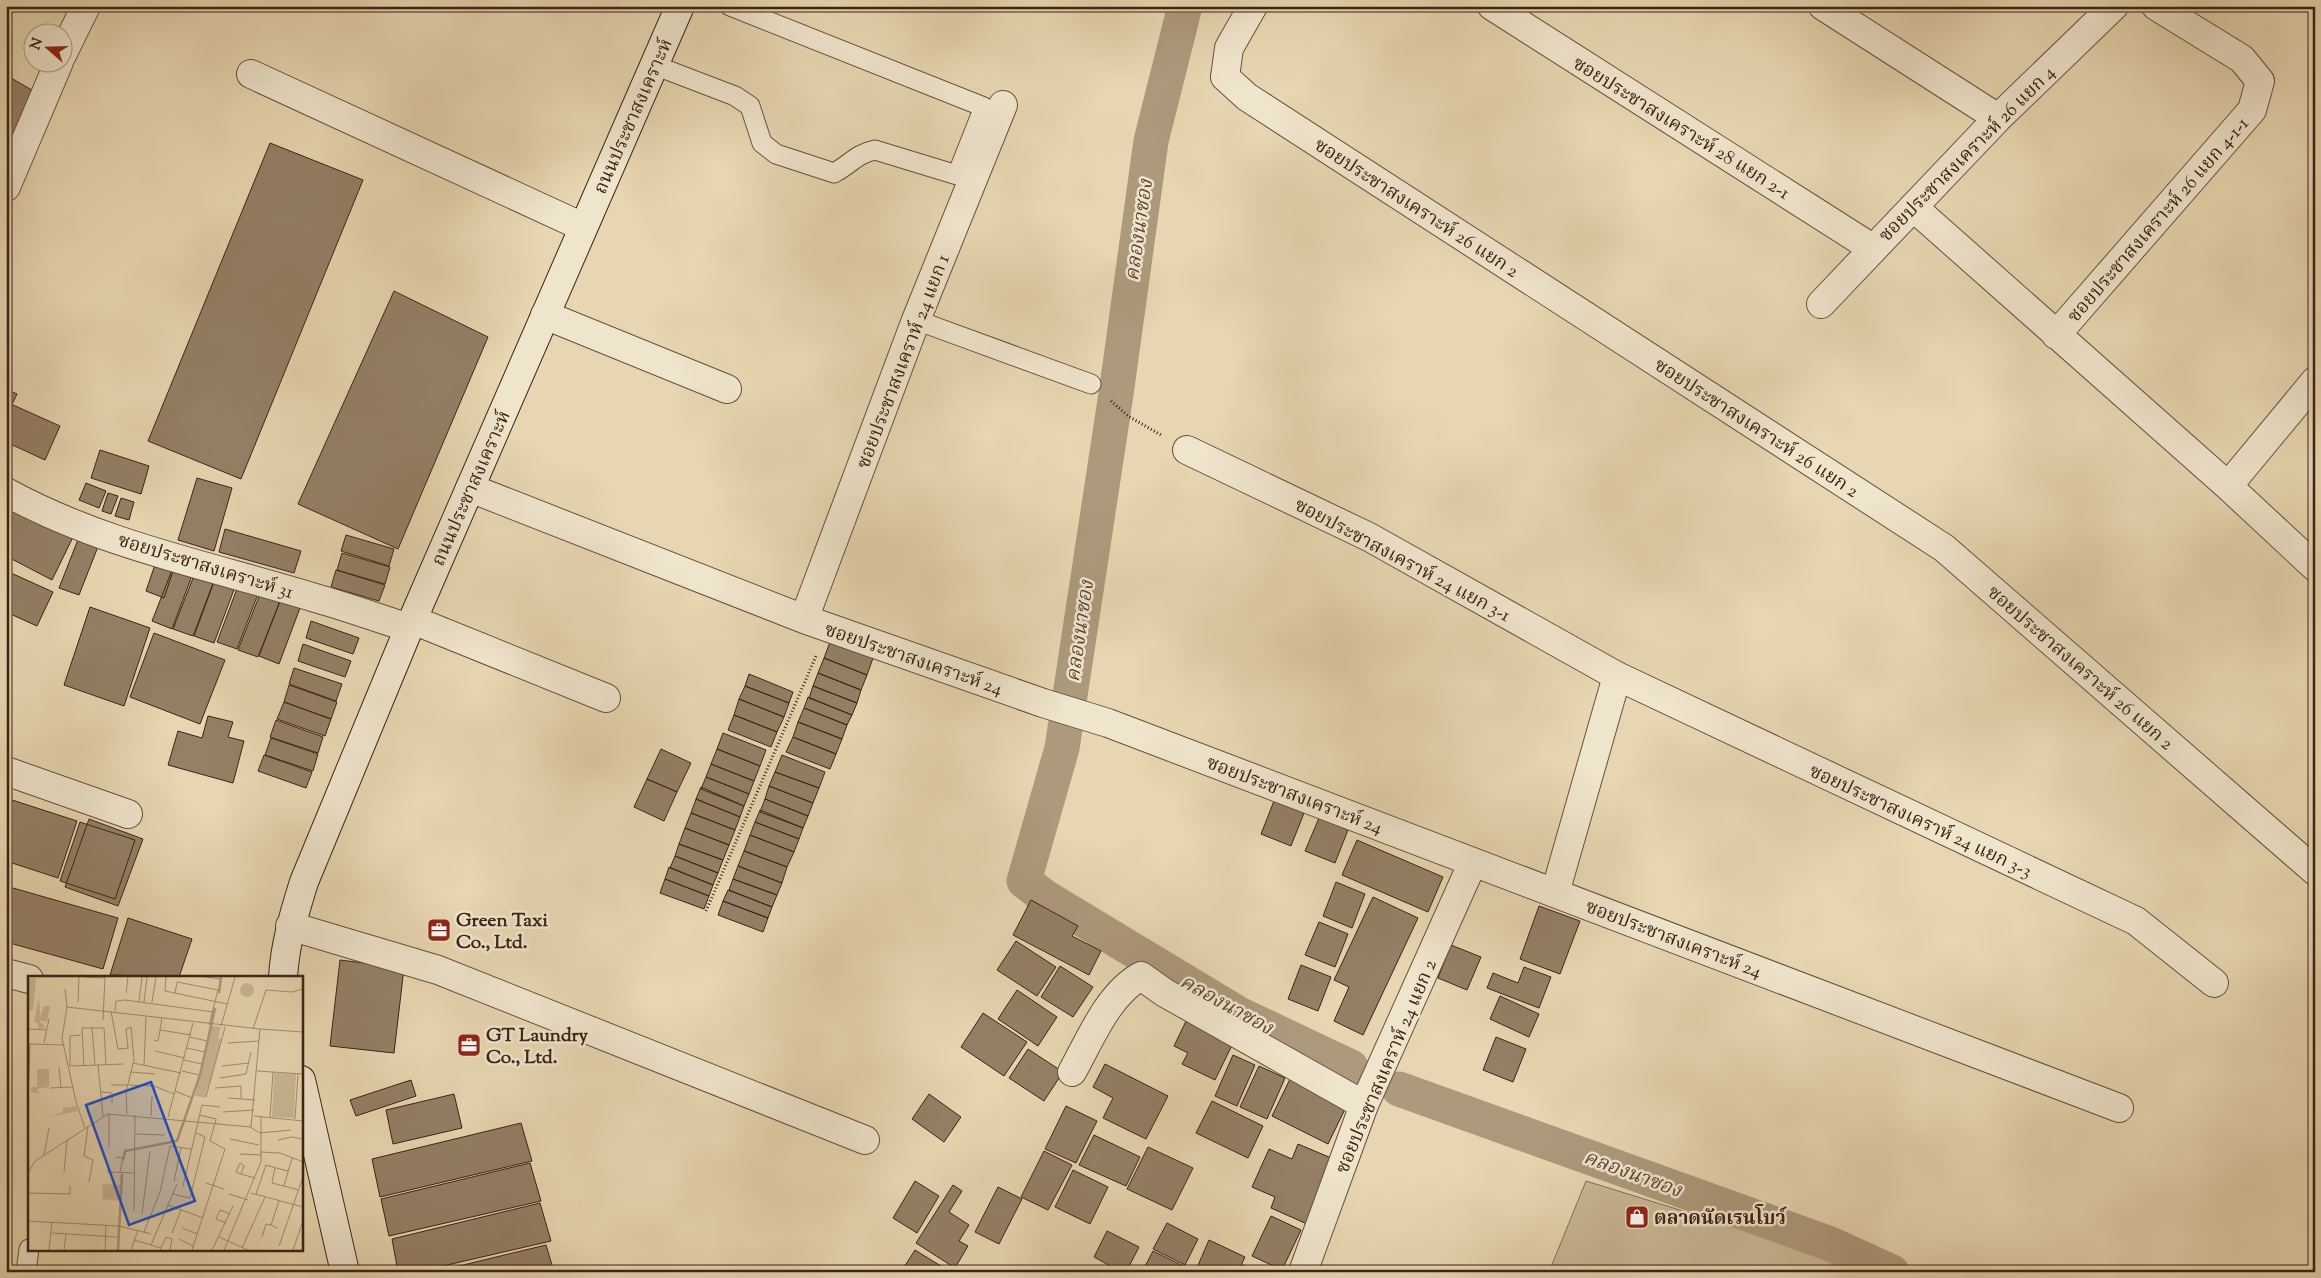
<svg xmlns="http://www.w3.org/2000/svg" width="2321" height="1278" font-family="'Sorts Mill Goudy','Noto Serif Thai',serif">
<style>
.green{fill:#cab896;stroke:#826e56}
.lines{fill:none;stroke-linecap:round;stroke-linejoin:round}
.canal{stroke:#ad997c;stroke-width:35}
.building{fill:#948066;stroke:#3b2315}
.lane-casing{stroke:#66503c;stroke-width:21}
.street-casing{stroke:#66503c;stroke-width:30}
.secondary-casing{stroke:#3b2315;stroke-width:30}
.path{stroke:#3b2315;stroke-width:3;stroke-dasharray:1 2.5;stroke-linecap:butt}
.lane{stroke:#efe4cc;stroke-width:19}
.street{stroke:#efe4cc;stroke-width:28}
.secondary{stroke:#efe4cc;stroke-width:28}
.labels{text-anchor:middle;stroke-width:5;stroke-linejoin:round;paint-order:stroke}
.street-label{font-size:19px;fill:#3b2315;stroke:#efe4cc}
.poi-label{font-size:19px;font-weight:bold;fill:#3b2315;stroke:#efe4cc;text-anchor:start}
.water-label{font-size:20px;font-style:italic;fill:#5d4634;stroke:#efe4cc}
.inset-river{fill:none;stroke:#ad997c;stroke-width:2.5}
.inset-road{fill:none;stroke:#a28e73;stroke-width:1}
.view{fill:#1d4ed8;fill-opacity:0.15;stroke:#1d4ed8;stroke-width:2.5}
.inset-edge{fill:none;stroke:#3b2315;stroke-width:2.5}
</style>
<rect width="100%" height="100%" fill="#e7d6b1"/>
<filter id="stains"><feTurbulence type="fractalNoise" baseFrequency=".004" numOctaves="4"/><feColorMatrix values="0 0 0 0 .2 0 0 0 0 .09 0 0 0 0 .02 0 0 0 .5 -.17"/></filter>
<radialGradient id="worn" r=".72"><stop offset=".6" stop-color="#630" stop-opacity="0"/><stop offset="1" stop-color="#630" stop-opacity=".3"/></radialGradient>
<path class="green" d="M 1586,1181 L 1819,1253 L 1848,1272 L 1549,1272 Z"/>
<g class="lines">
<path class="canal" d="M 1185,6 L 1151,141 L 1116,394 L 1062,748 L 1024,881 L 1045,897 L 1239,1014 L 1351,1067
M 1399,1089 L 1828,1243 L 1892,1272"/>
</g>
<path class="building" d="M 908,6 L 922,6 L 919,11 Z
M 934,6 L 946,6 L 944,11 Z
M 6,75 L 42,96 L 6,159 Z
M 270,143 L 363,180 L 241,479 L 148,441 Z
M 394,291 L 488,337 L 398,549 L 298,504 Z
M 6,389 L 17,394 L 8,413 L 6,413 Z
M 13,405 L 60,426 L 45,460 L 6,442 L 6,420 Z
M 100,450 L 149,466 L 141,494 L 91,478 Z
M 197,478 L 232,488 L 214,551 L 178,540 Z
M 86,483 L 106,491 L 99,508 L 79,500 Z
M 108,493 L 118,496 L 111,514 L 102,511 Z
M 121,498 L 134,502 L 129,520 L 115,516 Z
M 6,504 L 73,537 L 52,580 L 6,556 Z
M 225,529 L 301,551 L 294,573 L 219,552 Z
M 81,532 L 101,539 L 79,595 L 59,588 Z
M 346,535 L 394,549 L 389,566 L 341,551 Z
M 342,553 L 390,567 L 385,584 L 337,570 Z
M 158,556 L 176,562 L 164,598 L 146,591 Z
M 174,565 L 193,573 L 172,629 L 152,621 Z
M 336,570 L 385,585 L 379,601 L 331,587 Z
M 11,573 L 53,592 L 37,626 L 6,612 L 6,583 Z
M 195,573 L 214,581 L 193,636 L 173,629 Z
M 215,579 L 235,587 L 214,643 L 194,636 Z
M 238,586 L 258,594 L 237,649 L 217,642 Z
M 260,594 L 280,601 L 258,657 L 238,650 Z
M 280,601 L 300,608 L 279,664 L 259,656 Z
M 90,607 L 150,628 L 124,706 L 64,685 Z
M 311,621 L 359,638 L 353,654 L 306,638 Z
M 154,633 L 225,660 L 200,724 L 130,697 Z
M 830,642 L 873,658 L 867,675 L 824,658 Z
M 303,644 L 351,661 L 345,677 L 298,661 Z
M 824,658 L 867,675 L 861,690 L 818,673 Z
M 294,668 L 342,684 L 336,701 L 289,684 Z
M 818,673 L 861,690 L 857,703 L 813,686 Z
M 749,674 L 793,692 L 789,703 L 745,686 Z
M 289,685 L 337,702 L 331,719 L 284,702 Z
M 745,686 L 789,703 L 784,717 L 739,699 Z
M 813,686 L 857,703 L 852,715 L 809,698 Z
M 808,697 L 852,715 L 847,725 L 804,708 Z
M 739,699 L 784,717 L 777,732 L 734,715 Z
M 284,702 L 331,719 L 325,736 L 277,719 Z
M 804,708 L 847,725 L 842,739 L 798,722 Z
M 734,715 L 777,732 L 771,747 L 728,730 Z
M 208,716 L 233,722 L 228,737 L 244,741 L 233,783 L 168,765 L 178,731 L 202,738 Z
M 276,720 L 323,737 L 318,753 L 270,737 Z
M 798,722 L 842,739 L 836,754 L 793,737 Z
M 723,733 L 766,750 L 760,766 L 717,749 Z
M 793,737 L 836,754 L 830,769 L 786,752 Z
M 271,738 L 318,754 L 313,771 L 265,755 Z
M 661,749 L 691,763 L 677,792 L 647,779 Z
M 717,749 L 760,766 L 754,781 L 711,764 Z
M 264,755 L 312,772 L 306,788 L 258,771 Z
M 782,755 L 825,772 L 819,788 L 775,772 Z
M 711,764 L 754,781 L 749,794 L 706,777 Z
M 775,772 L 819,788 L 813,803 L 769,786 Z
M 706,777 L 749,794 L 744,806 L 701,789 Z
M 647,779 L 677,792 L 664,821 L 634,807 Z
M 769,786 L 813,803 L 808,816 L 765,799 Z
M 701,787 L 744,806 L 740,817 L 696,799 Z
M 6,798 L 77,821 L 58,878 L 6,861 Z
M 696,799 L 740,817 L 735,830 L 691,813 Z
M 765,799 L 808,816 L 803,828 L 760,812 Z
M 1274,801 L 1304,813 L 1291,846 L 1261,834 Z
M 760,810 L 803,828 L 799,839 L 755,822 Z
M 691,813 L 735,830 L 729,845 L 685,828 Z
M 1319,818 L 1348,830 L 1335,863 L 1305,851 Z
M 89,819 L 143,839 L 118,906 L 65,887 Z
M 80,822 L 135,840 L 115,899 L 60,881 Z
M 755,822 L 799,839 L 794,852 L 750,835 Z
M 685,828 L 729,845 L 723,860 L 679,844 Z
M 750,835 L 794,852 L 787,867 L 744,851 Z
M 1357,840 L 1443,877 L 1428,912 L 1342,875 Z
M 679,844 L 723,860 L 718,873 L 675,856 Z
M 744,851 L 787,867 L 782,883 L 738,866 Z
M 675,856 L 718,873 L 713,885 L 670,868 Z
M 738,866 L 782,883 L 777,895 L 733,879 Z
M 669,867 L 713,885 L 709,896 L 665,879 Z
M 665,879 L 709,896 L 704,909 L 660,893 Z
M 733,879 L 777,895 L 772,907 L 729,890 Z
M 1336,882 L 1365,894 L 1352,928 L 1323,916 Z
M 6,886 L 118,918 L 103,969 L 6,942 Z
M 728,890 L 772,907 L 768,918 L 723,901 Z
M 1373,897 L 1418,918 L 1363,1035 L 1334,1021 L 1349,987 L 1334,980 Z
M 1031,900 L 1078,926 L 1072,936 L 1101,951 L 1089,975 L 1013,935 Z
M 723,901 L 768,918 L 763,932 L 718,915 Z
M 1539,906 L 1580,921 L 1560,974 L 1520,959 Z
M 128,918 L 192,939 L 179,977 L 110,975 Z
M 1319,922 L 1348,934 L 1335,967 L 1305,955 Z
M 1016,941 L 1056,967 L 1037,996 L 997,970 Z
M 1451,945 L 1481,957 L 1467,990 L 1438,978 Z
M 340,960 L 404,968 L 394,1053 L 330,1046 Z
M 1301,965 L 1331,977 L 1318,1011 L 1288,999 Z
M 1060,966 L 1093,987 L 1073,1017 L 1041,997 Z
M 1524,967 L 1551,977 L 1539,1008 L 1487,988 L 1493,973 L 1518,983 Z
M 1017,990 L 1057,1017 L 1038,1046 L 998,1019 Z
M 1500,996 L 1539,1014 L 1529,1037 L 1490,1019 Z
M 983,1013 L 1027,1042 L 1004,1076 L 961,1047 Z
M 1189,1015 L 1236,1037 L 1215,1080 L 1182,1064 L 1188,1053 L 1174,1046 Z
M 1496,1037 L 1526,1049 L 1513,1082 L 1483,1070 Z
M 1028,1049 L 1063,1072 L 1044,1101 L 1009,1078 Z
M 1233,1055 L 1255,1065 L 1237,1106 L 1215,1096 Z
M 1105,1064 L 1168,1096 L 1146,1139 L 1103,1118 L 1113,1098 L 1093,1087 Z
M 1259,1066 L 1285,1078 L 1267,1119 L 1240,1107 Z
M 1292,1075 L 1348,1103 L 1328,1144 L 1272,1116 Z
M 411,1080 L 416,1096 L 356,1116 L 350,1100 Z
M 454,1094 L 462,1128 L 393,1144 L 386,1110 Z
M 929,1094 L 961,1117 L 944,1142 L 912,1119 Z
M 1212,1101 L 1263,1126 L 1248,1158 L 1196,1133 Z
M 1066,1106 L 1097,1121 L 1076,1163 L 1045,1149 Z
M 521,1123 L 532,1161 L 380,1197 L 372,1159 Z
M 1094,1135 L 1140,1157 L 1126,1186 L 1079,1165 Z
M 1298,1144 L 1336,1160 L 1307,1224 L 1271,1208 L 1275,1197 L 1252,1187 L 1269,1149 L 1292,1159 Z
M 1148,1147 L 1193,1168 L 1172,1210 L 1127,1189 Z
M 1044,1151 L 1072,1165 L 1048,1210 L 1021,1197 Z
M 530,1163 L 541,1201 L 389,1236 L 381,1199 Z
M 1073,1170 L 1108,1187 L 1090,1224 L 1055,1207 Z
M 915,1181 L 939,1196 L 917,1233 L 893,1218 Z
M 953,1185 L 962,1191 L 949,1212 L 969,1225 L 959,1241 L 968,1246 L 955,1268 L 916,1243 Z
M 998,1187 L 1022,1199 L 999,1244 L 975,1232 Z
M 540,1203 L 551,1241 L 417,1272 L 398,1272 L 392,1239 Z
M 1271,1216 L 1301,1230 L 1282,1270 L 1252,1256 Z
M 1167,1223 L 1198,1239 L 1185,1265 L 1153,1249 Z
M 1107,1231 L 1139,1247 L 1126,1272 L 1121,1272 L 1094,1257 Z
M 1209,1240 L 1245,1257 L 1238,1272 L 1195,1272 Z
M 546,1245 L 554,1272 L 434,1272 Z
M 915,1250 L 949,1271 L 948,1272 L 901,1272 Z
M 1153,1251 L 1185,1267 L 1182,1272 L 1142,1272 Z
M 1243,1265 L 1256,1272 L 1240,1272 Z"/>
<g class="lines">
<g class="lane-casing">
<path id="lane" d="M 654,65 L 735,96 L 750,106 L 762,143 L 776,154 L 834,173 C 851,164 856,154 875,150 L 957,175 L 984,107 L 730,6
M 916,320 L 1091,384
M 26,1272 L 29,1249"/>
</g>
<g class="street-casing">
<path id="street" d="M 1253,6 L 1229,48 L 1225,77 L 1247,97 L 1944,548 L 2315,871
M 1492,6 L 1872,248
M 1823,6 L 1998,118
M 62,55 L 86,6
M 251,74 L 583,227
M 6,187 L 59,62
M 1913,207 L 2228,486 L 2315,567
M 1821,304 L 1998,118 L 2114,6
M 545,315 L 727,389
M 2056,335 L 2252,110 L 2260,81 L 2242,59 L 2156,6
M 1187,450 L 1369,537 L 1617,676 L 2136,921 L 2214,983
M 2228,486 L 2315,381
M 470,488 L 804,619 L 1043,703 L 1108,723 L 2119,1108
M 6,492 C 104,546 216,567 322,600 C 351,608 380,619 409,628
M 804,619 L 916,320 L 1003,105
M 413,620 L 606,698
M 6,771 L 128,814
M 1555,893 L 1617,676
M 290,926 L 438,970 L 865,1140
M 6,973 L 29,979
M 1072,1072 C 1090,1040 1108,994 1141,976 L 1165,993 L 1364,1105
M 1303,1272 L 1364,1105 L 1473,862"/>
</g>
<g class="secondary-casing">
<path id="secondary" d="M 283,977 C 285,944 294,914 304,882 L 409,628 L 680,6
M 301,1080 L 345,1272"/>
</g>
<path class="path" d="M 1111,401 L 1128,416 L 1161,435
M 706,911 L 816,656"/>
<use href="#lane" class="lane"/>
<use href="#street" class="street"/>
<use href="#secondary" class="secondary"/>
</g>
<defs>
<g id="office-square" transform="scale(1.25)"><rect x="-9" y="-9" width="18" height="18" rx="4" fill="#8f2418" stroke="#efe4cc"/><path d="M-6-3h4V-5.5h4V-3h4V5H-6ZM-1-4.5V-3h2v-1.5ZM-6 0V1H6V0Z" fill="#fff"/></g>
<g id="shop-square" transform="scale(1.25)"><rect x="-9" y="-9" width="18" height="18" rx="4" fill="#8f2418" stroke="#efe4cc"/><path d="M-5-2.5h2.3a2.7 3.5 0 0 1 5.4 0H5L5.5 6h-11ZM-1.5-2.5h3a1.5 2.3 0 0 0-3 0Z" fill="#fff"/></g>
</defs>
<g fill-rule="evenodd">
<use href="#office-square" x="439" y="930"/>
<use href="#office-square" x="469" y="1045"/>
<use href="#shop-square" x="1637" y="1217"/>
</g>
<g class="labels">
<g class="street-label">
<text transform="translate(632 116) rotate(-66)" y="7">ถนนประชาสงเคราะห์</text>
<text transform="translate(1682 127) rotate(32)" y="7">ซอยประชาสงเคราะห์ 28 แยก 2-1</text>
<text transform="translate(1966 153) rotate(-45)" y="7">ซอยประชาสงเคราะห์ 26 แยก 4</text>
<text transform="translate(1417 207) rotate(33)" y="7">ซอยประชาสงเคราะห์ 26 แยก 2</text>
<text transform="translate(2157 219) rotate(-49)" y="7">ซอยประชาสงเคราะห์ 26 แยก 4-1-1</text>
<text transform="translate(902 361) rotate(-69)" y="7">ซอยประชาสงเคราห์ 24 แยก 1</text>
<text transform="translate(1757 427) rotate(33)" y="7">ซอยประชาสงเคราะห์ 26 แยก 2</text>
<text transform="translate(470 488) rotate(-66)" y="7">ถนนประชาสงเคราะห์</text>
<text transform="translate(1403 559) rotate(28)" y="7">ซอยประชาสงเคราห์ 24 แยก 3-1</text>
<text transform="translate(206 565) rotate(17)" y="7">ซอยประชาสงเคราะห์ 31</text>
<text transform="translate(914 658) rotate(19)" y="7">ซอยประชาสงเคราะห์ 24</text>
<text transform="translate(2081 667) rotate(41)" y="7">ซอยประชาสงเคราะห์ 26 แยก 2</text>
<text transform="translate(1295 794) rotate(21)" y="7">ซอยประชาสงเคราะห์ 24</text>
<text transform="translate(1921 820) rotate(25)" y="7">ซอยประชาสงเคราห์ 24 แยก 3-3</text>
<text transform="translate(1674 938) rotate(21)" y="7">ซอยประชาสงเคราะห์ 24</text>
<text transform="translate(1385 1066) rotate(-67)" y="7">ซอยประชาสงเคราห์ 24 แยก 2</text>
</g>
<g class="poi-label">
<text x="456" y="926">Green Taxi<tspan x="456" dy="22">Co., Ltd.</tspan></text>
<text x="486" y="1041">GT Laundry<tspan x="486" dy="22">Co., Ltd.</tspan></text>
<text x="1654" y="1224">ตลาดนัดเรนโบว์</text>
</g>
<g class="water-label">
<text transform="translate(1138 230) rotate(-82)" y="7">คลองนาซอง</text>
<text transform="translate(1079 631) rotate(-82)" y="7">คลองนาซอง</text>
<text transform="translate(1227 1004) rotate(29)" y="7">คลองนาซอง</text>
<text transform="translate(1633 1173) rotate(20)" y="7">คลองนาซอง</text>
</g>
</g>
<g transform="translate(28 976)">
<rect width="275" height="275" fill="#e7d6b1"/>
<path d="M 0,2 L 8,2 L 5,34 L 0,34 ZM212 14a7 7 0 1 1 14 0a7 7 0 1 1-14 0ZM 11,22 L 12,41 L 16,30 L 22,30 L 19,46 L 11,44 L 18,52 L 10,53 L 10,47 L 6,46 ZM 184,50 L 193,51 L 190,62 L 194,63 L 177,122 L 167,120 ZM 9,93 L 21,93 L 21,111 L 9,113 L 12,118 L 3,116 L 3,111 L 9,111 ZM 246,97 L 268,98 L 266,142 L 244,141 ZM 48,130 L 50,135 L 20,141 L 35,136 L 35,132 ZM 75,208 L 92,209 L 93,225 L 74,223 Z" fill="#cab896"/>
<path class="inset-river" d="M 191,17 L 193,1M 95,184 L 97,175 L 149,165 L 172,99 L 187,32M 90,274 L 94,198"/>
<path class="inset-road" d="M 56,1 L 77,2M 138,1 L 137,15 L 199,28M 177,1 L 192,3M 37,13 L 39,31 L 34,62 L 48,126 L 57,152M 98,17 L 100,1M 147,17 L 149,6 L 190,14 L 181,49M 50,26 L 51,1M 111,26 L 114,1M 116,26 L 119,1M 124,26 L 128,1M 39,31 L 232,53M 83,35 L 90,73 L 101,72M 87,35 L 88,25 L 97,24 L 185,36M 134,41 L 132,54 L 163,59M 75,44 L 77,1M 193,50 L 207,1M 64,51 L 67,89M 0,53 L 19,54M 225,53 L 238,14 L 264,16 L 275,13M 53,59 L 42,60 L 42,90 L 70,89 L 75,140M 162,61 L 179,65M 126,64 L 130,65 L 132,54M 16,67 L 21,43M 200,67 L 231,65M 0,68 L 36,69M 159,72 L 176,76M 127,75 L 157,82M 156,84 L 174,88M 105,87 L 153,97M 70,89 L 95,88M 116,89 L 118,41M 56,90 L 54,52 L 76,52 L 78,88M 194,90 L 221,87M 31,91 L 33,112M 154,95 L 171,99M 229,95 L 275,98M 103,96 L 127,98M 192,102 L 218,98 L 223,76M 83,109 L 99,109M 101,109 L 126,110 L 146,118M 22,112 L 45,111M 187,112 L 213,110 L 213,123M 147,115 L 164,122M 73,116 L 84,117 L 84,127M 178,121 L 197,51M 200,122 L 227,124M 0,125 L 2,68M 195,136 L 226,134M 99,138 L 98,116 L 106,84 L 103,51 L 98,53 L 100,72M 123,140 L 124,120M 226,140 L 275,145M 140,141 L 165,47M 242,141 L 245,96M 267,143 L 270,98M 60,150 L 56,180 L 65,184 L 61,206M 222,151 L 232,157 L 263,154M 107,158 L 137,159M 202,163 L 231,169M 250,164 L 263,161 L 275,163M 81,171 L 81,138M 232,176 L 252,177 L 275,186M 212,178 L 233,179M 16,179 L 21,152M 88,181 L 95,182 L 92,196M 237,189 L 260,195M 247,192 L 244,207 L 271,214M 36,196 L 39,164M 79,196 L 107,197M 0,197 L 7,185 L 80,138 L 223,151 L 232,53 L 275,56M 213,198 L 216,190 L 212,187 L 208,196 L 213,198 L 227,202M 146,206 L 153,171M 178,207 L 196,213M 155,210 L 174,129 L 192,131M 256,210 L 264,182M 0,217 L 42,218 L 42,210M 223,217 L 275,231M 145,218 L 162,222 L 177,161 L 168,157M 201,218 L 220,224M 228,218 L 238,189M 140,229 L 175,242M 106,235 L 107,139M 114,238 L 122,175M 0,245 L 91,250 L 123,258M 198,247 L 188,243 L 192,234 L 202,238M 154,252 L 169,258M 249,252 L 243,249 L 251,225M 116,256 L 132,216 L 142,170 L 163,173M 24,257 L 89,261M 144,257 L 153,234M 191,261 L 220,274M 234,261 L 238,248 L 243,249M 151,263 L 165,270M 106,264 L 133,272M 123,269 L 149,208M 251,270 L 275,201M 214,272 L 237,221M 21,274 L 24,246M 36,274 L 38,258M 77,274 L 78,249M 103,274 L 110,254M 132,274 L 138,261 L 144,263 L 142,274M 164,274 L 197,173 L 182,165 L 188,143 L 171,139M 184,274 L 205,230M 196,274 L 233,186 L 233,141M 265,274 L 275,245"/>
<path class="view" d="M 123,106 L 167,225 L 101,249 L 58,129 Z"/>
<rect width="275" height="275" class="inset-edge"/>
</g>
<rect width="2321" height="1278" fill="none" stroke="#e7d6b1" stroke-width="25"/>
<rect x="8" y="8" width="2306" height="1263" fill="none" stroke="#3b2315" stroke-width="2.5"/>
<rect x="12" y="12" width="2296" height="1253" fill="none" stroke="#3b2315"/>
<g transform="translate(48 48) rotate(290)"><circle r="24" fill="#efe4cc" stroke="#a79783"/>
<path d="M0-4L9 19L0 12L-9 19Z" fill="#8f2418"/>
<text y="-8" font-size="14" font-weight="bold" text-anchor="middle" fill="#3b2315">N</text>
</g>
<rect width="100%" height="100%" filter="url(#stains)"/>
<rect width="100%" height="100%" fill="url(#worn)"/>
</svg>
